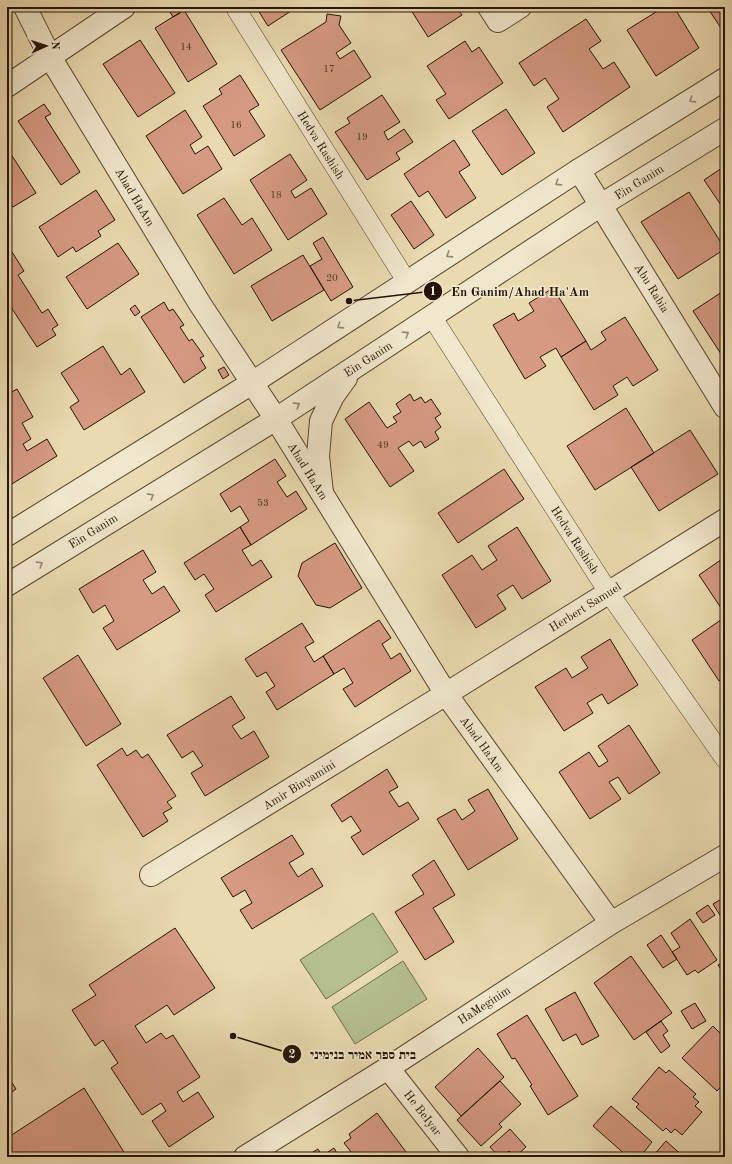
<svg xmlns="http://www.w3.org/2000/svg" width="732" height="1164" font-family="'Old Standard TT','Frank Ruhl Libre',serif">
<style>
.green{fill:#b5c08d;stroke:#6c6a46}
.building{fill:#d69a82;stroke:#241300}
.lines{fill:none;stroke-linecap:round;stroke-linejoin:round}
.pedestrian-casing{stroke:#56452c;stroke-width:20}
.minor-casing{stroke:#56452c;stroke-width:24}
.tertiary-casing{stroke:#56452c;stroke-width:24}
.pedestrian{stroke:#f1e7cc;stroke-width:19}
.minor{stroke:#f1e7cc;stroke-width:22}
.tertiary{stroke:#f1e7cc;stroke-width:22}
.oneway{stroke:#958870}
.labels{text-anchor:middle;stroke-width:3.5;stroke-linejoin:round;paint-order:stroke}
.number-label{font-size:10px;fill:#503520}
.street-label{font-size:12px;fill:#241300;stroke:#f1e7cc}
.leader{fill:none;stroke:#241300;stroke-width:1.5}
.callout-dot{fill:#241300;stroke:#f1e7cc;stroke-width:1.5}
.mark-label{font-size:12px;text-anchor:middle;font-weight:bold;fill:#fff}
.callout-label{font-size:13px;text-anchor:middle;font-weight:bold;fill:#241300;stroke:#f1e7cc;stroke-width:3.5;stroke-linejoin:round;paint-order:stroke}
</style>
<rect width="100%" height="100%" fill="#eadab0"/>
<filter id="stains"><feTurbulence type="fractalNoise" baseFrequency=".005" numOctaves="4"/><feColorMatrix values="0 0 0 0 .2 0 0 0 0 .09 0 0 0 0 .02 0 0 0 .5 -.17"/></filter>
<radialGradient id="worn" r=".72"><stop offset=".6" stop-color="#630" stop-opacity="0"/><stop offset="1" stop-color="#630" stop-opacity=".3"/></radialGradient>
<path class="green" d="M 373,913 L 398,952 L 326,999 L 300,960 Z
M 403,961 L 427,999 L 355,1044 L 332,1007 Z"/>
<path class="building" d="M 167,7 L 177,7 L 180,13 L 173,17 Z
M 256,7 L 297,7 L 268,26 Z
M 409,7 L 456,7 L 462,15 L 428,37 Z
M 664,7 L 674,7 L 699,48 L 656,76 L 627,30 Z
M 707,7 L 725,7 L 725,25 L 721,28 Z
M 184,10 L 217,64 L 188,82 L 155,28 Z
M 327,14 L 341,16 L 339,25 L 351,43 L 336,53 L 340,59 L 354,50 L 371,77 L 320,110 L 281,50 L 326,22 Z
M 586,19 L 601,41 L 589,49 L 603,69 L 614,62 L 630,87 L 563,132 L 547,107 L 559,99 L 545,78 L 534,86 L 519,63 Z
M 140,40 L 175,93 L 138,117 L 103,64 Z
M 465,41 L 472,52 L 479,47 L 503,83 L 449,119 L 436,100 L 446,94 L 427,66 Z
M 240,75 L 259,105 L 249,111 L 265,136 L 234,156 L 203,106 L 222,94 L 219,89 Z
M 382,95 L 400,122 L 384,132 L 388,140 L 404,129 L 413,142 L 396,153 L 400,159 L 367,180 L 335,132 L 350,123 L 347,118 Z
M 44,104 L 51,114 L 45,117 L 80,172 L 61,185 L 18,121 Z
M 506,109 L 535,153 L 502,175 L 472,131 Z
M 185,110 L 202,137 L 190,145 L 195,154 L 208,146 L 222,169 L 183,194 L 146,136 Z
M 454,140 L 470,165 L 459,172 L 476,198 L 446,218 L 428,191 L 419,197 L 404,174 Z
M 7,148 L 36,193 L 13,207 L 7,198 Z
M 290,154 L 307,180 L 291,191 L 295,198 L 311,188 L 327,214 L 288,240 L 250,180 Z
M 725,166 L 725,211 L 704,180 Z
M 96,190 L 115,220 L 98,231 L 101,236 L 76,252 L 73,247 L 58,257 L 39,227 Z
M 689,192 L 725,249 L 678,279 L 641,222 Z
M 224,198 L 242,225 L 252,218 L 272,250 L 234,274 L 197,215 Z
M 411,201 L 434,235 L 414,249 L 391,215 Z
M 323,237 L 353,287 L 331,301 L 310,266 L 322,259 L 313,243 Z
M 118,243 L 139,274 L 87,309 L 66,277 Z
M 12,252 L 24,271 L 18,275 L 42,313 L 48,309 L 58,325 L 52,329 L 56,335 L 37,347 L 7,301 L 7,255 Z
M 303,255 L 324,290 L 272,321 L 251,286 Z
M 553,288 L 586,341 L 561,357 L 556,348 L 540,357 L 546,366 L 525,379 L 493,325 L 514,313 L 518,321 L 534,311 L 529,303 Z
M 725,290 L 725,360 L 693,311 Z
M 164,302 L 169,311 L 173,309 L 184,325 L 180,327 L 189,341 L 192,339 L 204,356 L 200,358 L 206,368 L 184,383 L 141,317 Z
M 135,305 L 140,312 L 135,316 L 130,309 Z
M 625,317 L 658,370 L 633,386 L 627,377 L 613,386 L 618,395 L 594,410 L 561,357 L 586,341 L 591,350 L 606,340 L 601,332 Z
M 103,346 L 121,375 L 130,368 L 145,392 L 84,430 L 70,407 L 79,401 L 61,373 Z
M 224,367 L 229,375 L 223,379 L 218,370 Z
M 17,389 L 33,417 L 22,423 L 31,439 L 23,444 L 27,451 L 47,439 L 57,456 L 7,487 L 7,395 Z
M 410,394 L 414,401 L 421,397 L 425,403 L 431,399 L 441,414 L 435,418 L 441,427 L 435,432 L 439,439 L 425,448 L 421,441 L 413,446 L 409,441 L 398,448 L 414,471 L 390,487 L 345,419 L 369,402 L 387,428 L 397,422 L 393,417 L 401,412 L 396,404 Z
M 626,408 L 654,453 L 595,490 L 567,446 Z
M 690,430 L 718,474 L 659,511 L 631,467 Z
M 275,459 L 286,476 L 277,482 L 287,497 L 296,491 L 307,509 L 251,545 L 240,527 L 249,521 L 240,506 L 231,512 L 220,494 Z
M 504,469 L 524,499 L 458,543 L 438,513 Z
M 240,527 L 251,545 L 242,550 L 252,566 L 261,560 L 272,577 L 216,612 L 205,595 L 214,589 L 204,574 L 195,580 L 184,563 Z
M 517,527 L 551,581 L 522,599 L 513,585 L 497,595 L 506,609 L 476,628 L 442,575 L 472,555 L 482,570 L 497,560 L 488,546 Z
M 335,543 L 362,588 L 330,608 L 316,605 L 298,576 L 302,563 Z
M 143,550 L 156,572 L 143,580 L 152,594 L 164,586 L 180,611 L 117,650 L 103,628 L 114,621 L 105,605 L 93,613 L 79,589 Z
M 725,557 L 725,614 L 699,575 Z
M 725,617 L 725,677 L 719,681 L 692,640 Z
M 379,620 L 391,638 L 382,644 L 391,659 L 400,653 L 411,671 L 355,707 L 343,689 L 353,683 L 344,668 L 334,674 L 323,656 Z
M 302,623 L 314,642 L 305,647 L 314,662 L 323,656 L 334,674 L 277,710 L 266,692 L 275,686 L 266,672 L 257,677 L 245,659 Z
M 610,639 L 638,685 L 608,704 L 602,694 L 587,703 L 593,713 L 564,731 L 535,687 L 566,668 L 572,678 L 588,668 L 581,657 Z
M 78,655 L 121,724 L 86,746 L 43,678 Z
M 231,696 L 245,718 L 232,726 L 241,739 L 254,731 L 269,757 L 205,796 L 191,773 L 203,766 L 193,751 L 182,758 L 167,735 Z
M 629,725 L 660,773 L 629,794 L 618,777 L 609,782 L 621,799 L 590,819 L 559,772 L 589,752 L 599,767 L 608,761 L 598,746 Z
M 122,748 L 127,756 L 136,750 L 142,758 L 148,754 L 176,796 L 167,802 L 172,808 L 163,813 L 168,821 L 143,837 L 97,765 Z
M 387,769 L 398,787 L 389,792 L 399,807 L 408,802 L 419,819 L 363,855 L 351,837 L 361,831 L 351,816 L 342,822 L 331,805 Z
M 488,789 L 518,839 L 468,870 L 437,819 L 455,809 L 462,820 L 475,811 L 468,800 Z
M 292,835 L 304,854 L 289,863 L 298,877 L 312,868 L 323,886 L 252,929 L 240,910 L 252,903 L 245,890 L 233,897 L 221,878 Z
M 434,860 L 455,895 L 433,908 L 454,942 L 425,960 L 395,912 L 424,894 L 412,875 Z
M 725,897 L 725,923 L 713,904 Z
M 708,905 L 715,915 L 703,923 L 696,913 Z
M 690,919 L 717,960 L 698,973 L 695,970 L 687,975 L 672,952 L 680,947 L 671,933 Z
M 175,928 L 215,988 L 174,1015 L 167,1005 L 135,1026 L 146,1043 L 161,1033 L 166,1039 L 173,1035 L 200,1077 L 177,1092 L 183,1102 L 198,1092 L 214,1117 L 169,1147 L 152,1121 L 166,1111 L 161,1103 L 142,1115 L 111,1068 L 118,1063 L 103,1040 L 95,1046 L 72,1010 L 96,995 L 89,985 Z
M 661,935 L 677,959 L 663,968 L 647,945 Z
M 631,956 L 672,1013 L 634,1040 L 594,983 Z
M 725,961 L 725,975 L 718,965 Z
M 575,992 L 599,1036 L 582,1045 L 576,1034 L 563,1041 L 545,1009 Z
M 695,1003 L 706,1021 L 692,1029 L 681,1011 Z
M 527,1015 L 578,1096 L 548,1115 L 530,1086 L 532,1085 L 515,1058 L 512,1059 L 497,1034 Z
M 661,1021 L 668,1031 L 663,1035 L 670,1046 L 661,1053 L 646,1032 Z
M 713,1026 L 725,1038 L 725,1082 L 717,1091 L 682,1058 Z
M 478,1048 L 504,1077 L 461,1116 L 435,1087 Z
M 659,1067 L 666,1073 L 669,1070 L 696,1094 L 693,1097 L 699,1102 L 695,1106 L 702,1112 L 682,1135 L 675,1129 L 671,1133 L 666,1128 L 663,1131 L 636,1107 L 639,1104 L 632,1099 Z
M 7,1075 L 16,1089 L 7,1096 Z
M 500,1081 L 521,1104 L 499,1124 L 502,1127 L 481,1146 L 457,1120 Z
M 84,1088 L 127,1157 L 7,1157 L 7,1138 Z
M 611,1106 L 652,1142 L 640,1157 L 628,1157 L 593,1126 Z
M 377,1113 L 409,1156 L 407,1157 L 355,1157 L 344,1143 L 351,1138 L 349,1134 Z
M 510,1129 L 526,1147 L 515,1157 L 509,1151 L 502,1157 L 499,1157 L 490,1147 Z
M 666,1141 L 684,1157 L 652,1157 Z
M 334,1148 L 339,1157 L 305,1157 L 318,1149 L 322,1156 Z"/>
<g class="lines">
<g class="pedestrian-casing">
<path id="pedestrian" d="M 235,7 L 407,282
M 432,317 L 609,593 L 725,759"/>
</g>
<g class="minor-casing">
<path id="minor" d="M 25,7 L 50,57 L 200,304 L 276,419 L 446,694 L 611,923
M 489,7 L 498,21 L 520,7
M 7,86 L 124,7
M 579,170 L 725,407
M 151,875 L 446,694 L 725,520
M 388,1068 L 458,1157
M 245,1157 L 388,1068 L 611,923 L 725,856"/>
</g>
<g class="tertiary-casing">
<path id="tertiary" d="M 322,493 L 318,456 L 321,421 L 333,396 L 346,378
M 7,535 L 252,383 L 579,170 L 725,79
M 7,585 L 276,419 L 601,205 L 725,129"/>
</g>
<use href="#pedestrian" class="pedestrian"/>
<use href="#minor" class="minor"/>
<use href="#tertiary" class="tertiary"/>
</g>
<defs><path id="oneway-chevron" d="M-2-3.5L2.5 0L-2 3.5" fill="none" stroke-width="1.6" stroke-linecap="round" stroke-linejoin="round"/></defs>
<g class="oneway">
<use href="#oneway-chevron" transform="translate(692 100) rotate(148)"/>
<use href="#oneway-chevron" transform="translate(558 183) rotate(147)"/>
<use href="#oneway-chevron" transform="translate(449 255) rotate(147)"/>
<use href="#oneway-chevron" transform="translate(340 326) rotate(147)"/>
<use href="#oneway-chevron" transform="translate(406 334) rotate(-33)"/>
<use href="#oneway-chevron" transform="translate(297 405) rotate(-33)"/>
<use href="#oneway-chevron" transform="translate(151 496) rotate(-32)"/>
<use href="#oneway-chevron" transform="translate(40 564) rotate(-32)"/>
</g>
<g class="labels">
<g class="number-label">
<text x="186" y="50">14</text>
<text x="329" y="72">17</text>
<text x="236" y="128">16</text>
<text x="362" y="140">19</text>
<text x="276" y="198">18</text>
<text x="332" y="281">20</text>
<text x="383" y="448">49</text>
<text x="263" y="506">53</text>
</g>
<g class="street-label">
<text transform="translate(321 145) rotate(58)" y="4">Hedva Rashish</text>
<text transform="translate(639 182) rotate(-32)" y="4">Ein Ganim</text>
<text transform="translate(135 197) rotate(59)" y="4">Ahad HaAm</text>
<text transform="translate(652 288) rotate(58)" y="4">Abu Rabia</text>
<text transform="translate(368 359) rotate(-33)" y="4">Ein Ganim</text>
<text transform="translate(308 471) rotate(58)" y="4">Ahad HaAm</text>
<text transform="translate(93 531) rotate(-32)" y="4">Ein Ganim</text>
<text transform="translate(575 540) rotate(57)" y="4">Hedva Rashish</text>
<text transform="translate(585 607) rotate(-32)" y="4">Herbert Samuel</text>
<text transform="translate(482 744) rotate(54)" y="4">Ahad HaAm</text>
<text transform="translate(299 785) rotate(-32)" y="4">Amir Binyamini</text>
<text transform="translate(484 1005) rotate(-33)" y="4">HaMeginim</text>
<text transform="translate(423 1113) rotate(52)" y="4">He BeIyar</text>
</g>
</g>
<path class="leader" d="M349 301L433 291M233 1036L292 1054"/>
<g class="callout-dot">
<circle cx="349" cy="301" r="4"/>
<circle cx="233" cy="1036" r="4"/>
<circle cx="433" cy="291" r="10"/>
<circle cx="292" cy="1054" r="10"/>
</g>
<g class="mark-label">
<text x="433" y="295">1</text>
<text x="292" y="1058">2</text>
</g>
<g class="callout-label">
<text x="520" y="296">En Ganim/Ahad Ha'Am</text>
<text x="363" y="1059">בית ספר אמיר בנימיני</text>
</g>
<rect width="732" height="1164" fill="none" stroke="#eadab0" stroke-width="24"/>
<rect x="8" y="8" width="716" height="1148" fill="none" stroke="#241300" stroke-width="2"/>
<rect x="12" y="12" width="708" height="1140" fill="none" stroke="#241300"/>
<g transform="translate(46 46) rotate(87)" stroke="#f1e7cc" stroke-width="3" paint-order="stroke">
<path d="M0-3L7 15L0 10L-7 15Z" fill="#241300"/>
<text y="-6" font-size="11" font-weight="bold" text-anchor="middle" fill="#241300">N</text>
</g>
<rect width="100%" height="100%" filter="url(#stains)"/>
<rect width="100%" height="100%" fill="url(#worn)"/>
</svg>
